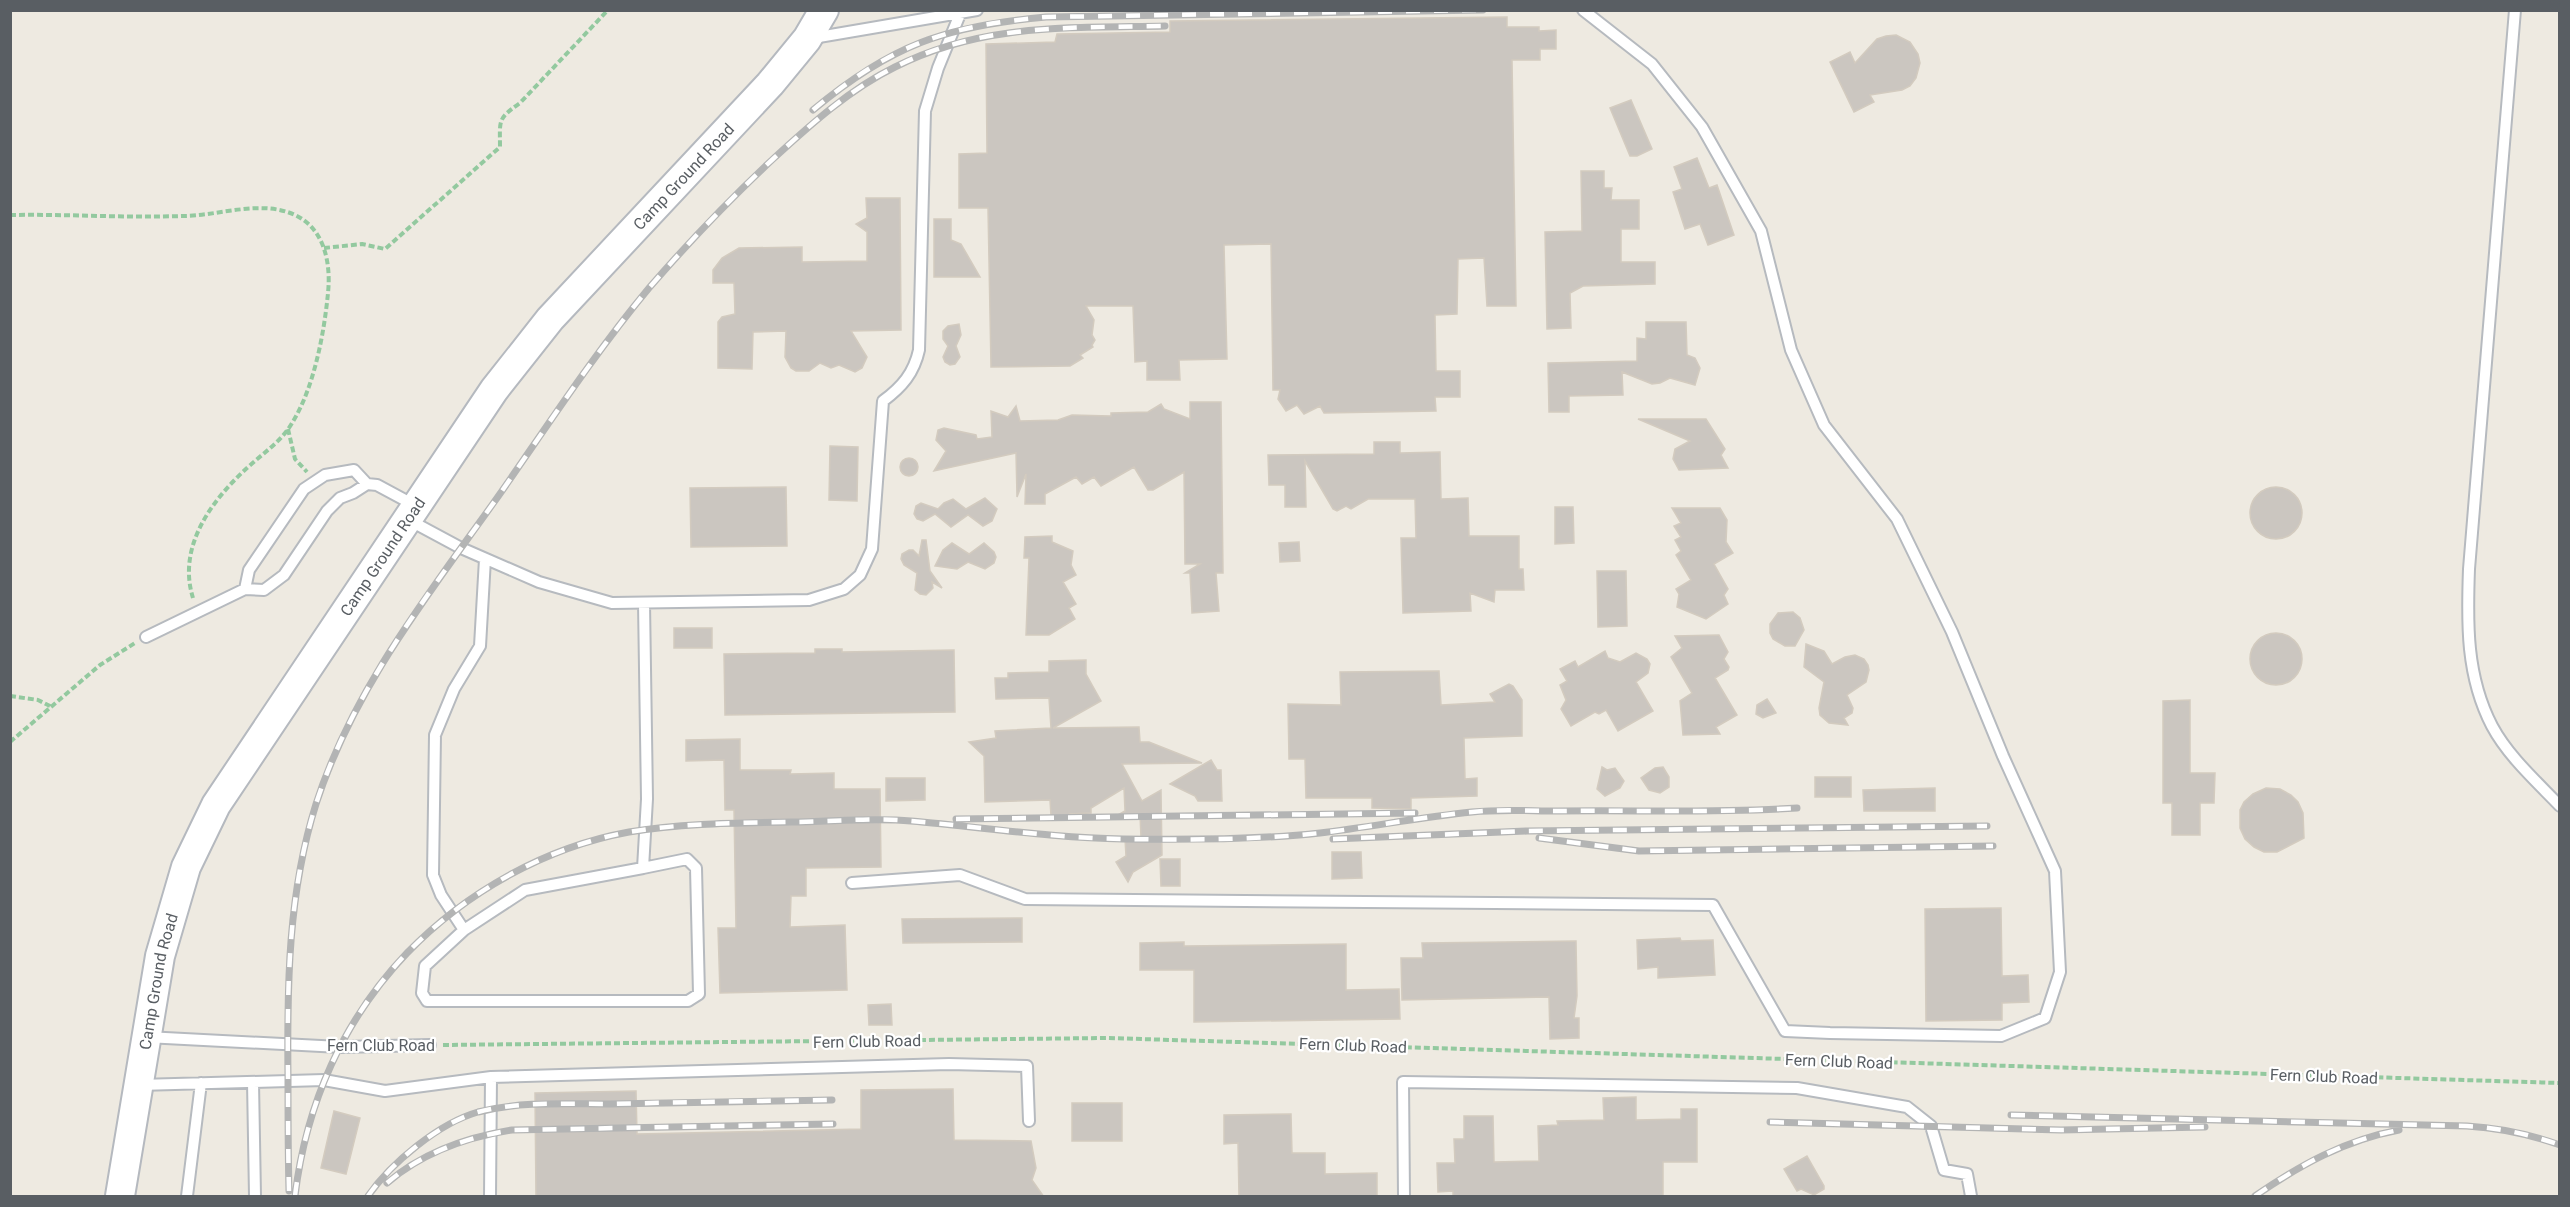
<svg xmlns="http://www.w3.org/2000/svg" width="2570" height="1207" font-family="Roboto,sans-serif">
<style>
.building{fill:#cbc6c0;stroke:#d3cbbf;stroke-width:1.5}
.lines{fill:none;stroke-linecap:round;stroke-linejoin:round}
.lane-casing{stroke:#b6babf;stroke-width:14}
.secondary-casing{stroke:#b5b9bf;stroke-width:32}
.path{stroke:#93c99f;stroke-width:4;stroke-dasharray:6 3;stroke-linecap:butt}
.lane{stroke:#fff;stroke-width:10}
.secondary{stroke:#fff;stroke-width:28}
.rail-casing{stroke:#b3b4b4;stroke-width:7}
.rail{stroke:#fff;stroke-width:4.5;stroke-dasharray:14;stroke-linecap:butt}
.labels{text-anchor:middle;stroke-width:4.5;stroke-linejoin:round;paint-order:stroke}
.street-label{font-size:16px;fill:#595e63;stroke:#fff}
</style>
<rect width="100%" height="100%" fill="#eeeae1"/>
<path class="building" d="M 1507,17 L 1507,27 L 1539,27 L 1539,31 L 1556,30 L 1556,49 L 1540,49 L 1540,60 L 1512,60 L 1516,306 L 1487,306 L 1484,258 L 1458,259 L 1457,314 L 1435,315 L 1436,371 L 1460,371 L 1460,397 L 1435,397 L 1436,411 L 1324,413 L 1320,406 L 1304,414 L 1297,405 L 1286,411 L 1278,399 L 1280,390 L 1273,390 L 1271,244 L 1224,245 L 1227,359 L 1179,360 L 1180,380 L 1147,380 L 1147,361 L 1135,362 L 1133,306 L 1086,306 L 1094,320 L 1092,335 L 1095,340 L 1092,345 L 1093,347 L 1080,355 L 1083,358 L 1070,366 L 991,367 L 988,208 L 959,208 L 959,154 L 987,153 L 986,44 L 1055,42 L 1057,34 L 1170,32 L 1170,21 Z
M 1896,35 L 1910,42 L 1918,54 L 1920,63 L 1916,78 L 1910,86 L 1902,90 L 1870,95 L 1874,102 L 1854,112 L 1830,62 L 1850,52 L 1855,63 L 1877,39 L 1886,36 Z
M 1631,100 L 1652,149 L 1637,156 L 1630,156 L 1610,108 Z
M 1697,158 L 1709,188 L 1717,185 L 1734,235 L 1708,245 L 1700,224 L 1685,229 L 1673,192 L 1682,189 L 1674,167 Z
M 1581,171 L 1604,171 L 1604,188 L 1612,188 L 1611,200 L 1639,200 L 1639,229 L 1621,229 L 1621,262 L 1655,262 L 1655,284 L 1583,286 L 1570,293 L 1571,328 L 1547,329 L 1545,232 L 1582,231 Z
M 866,198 L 900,198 L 901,330 L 851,331 L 867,357 L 862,368 L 855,372 L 839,365 L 831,368 L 820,363 L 809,371 L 796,371 L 791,368 L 785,357 L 786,331 L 753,332 L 752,369 L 718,368 L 718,322 L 722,317 L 735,314 L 734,283 L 713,283 L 713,270 L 722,258 L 739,248 L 802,247 L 802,262 L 867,261 L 867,232 L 856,224 L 867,218 Z
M 934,219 L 951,219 L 951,240 L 961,244 L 980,277 L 934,277 Z
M 1646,322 L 1686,322 L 1687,355 L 1695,358 L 1700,368 L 1695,385 L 1670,378 L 1660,383 L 1652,384 L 1622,372 L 1623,395 L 1569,396 L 1569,412 L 1549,412 L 1548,363 L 1637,361 L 1637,338 L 1646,339 Z
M 959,324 L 961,335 L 956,346 L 960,357 L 955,364 L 950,365 L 945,362 L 943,357 L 948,346 L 943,339 L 943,331 L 948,326 Z
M 1190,402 L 1221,402 L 1223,573 L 1216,573 L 1219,611 L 1192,613 L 1190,573 L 1185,573 L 1200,564 L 1185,564 L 1184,472 L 1153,490 L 1148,490 L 1134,467 L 1101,486 L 1094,477 L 1082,484 L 1076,477 L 1045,494 L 1045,504 L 1025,504 L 1026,474 L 1017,497 L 1016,453 L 934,471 L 946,451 L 936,440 L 938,430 L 944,428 L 976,435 L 977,439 L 992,437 L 991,411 L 1008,417 L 1016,406 L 1020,421 L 1058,420 L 1072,415 L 1111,416 L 1111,413 L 1148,412 L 1161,404 L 1164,409 L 1190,419 Z
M 1638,419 L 1706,419 L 1725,449 L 1721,455 L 1728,468 L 1679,470 L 1673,459 L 1675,449 L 1690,441 Z
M 1374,442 L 1400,442 L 1400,453 L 1440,452 L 1441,499 L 1468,498 L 1469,536 L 1519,536 L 1519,569 L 1523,569 L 1524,590 L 1495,590 L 1494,602 L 1470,593 L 1471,611 L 1403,613 L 1401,538 L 1416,538 L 1415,499 L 1368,499 L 1351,509 L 1346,506 L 1337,511 L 1333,509 L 1305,461 L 1306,507 L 1285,507 L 1285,485 L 1269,485 L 1268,455 L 1374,454 Z
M 830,446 L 858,447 L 857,501 L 829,500 Z
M900 467a9 9 0 1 1 18 0a9 9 0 1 1-18 0Z
M 786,487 L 787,546 L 691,547 L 690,488 Z
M2250 513a26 26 0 1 1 52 0a26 26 0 1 1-52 0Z
M 985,498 L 997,509 L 992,521 L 983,526 L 968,515 L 951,527 L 935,514 L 923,521 L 917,519 L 914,514 L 916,506 L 921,503 L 938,509 L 944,503 L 953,499 L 966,509 Z
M 1555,507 L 1573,507 L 1574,543 L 1555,544 Z
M 1672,508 L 1720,508 L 1727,520 L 1726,542 L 1733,553 L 1714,564 L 1728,589 L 1724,595 L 1728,604 L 1706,619 L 1677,607 L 1679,594 L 1676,589 L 1691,580 L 1676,555 L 1681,551 L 1675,540 L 1681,537 L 1674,526 L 1681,523 Z
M 1052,536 L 1052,542 L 1073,551 L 1071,565 L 1076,575 L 1063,582 L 1076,604 L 1069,608 L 1075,619 L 1049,635 L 1026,635 L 1029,558 L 1024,558 L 1025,537 Z
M 922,540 L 926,540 L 930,571 L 942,588 L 932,582 L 933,588 L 926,595 L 920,594 L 915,590 L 917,573 L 904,565 L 901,559 L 902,554 L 909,550 L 913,550 L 919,556 Z
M 1299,542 L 1300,561 L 1280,562 L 1279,543 Z
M 952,543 L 969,554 L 984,543 L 994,552 L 996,557 L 994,563 L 985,569 L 968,562 L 957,569 L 935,566 L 943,550 Z
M 1597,571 L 1626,571 L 1627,626 L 1598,627 Z
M 1793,612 L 1800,618 L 1804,630 L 1795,646 L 1785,646 L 1773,639 L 1770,633 L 1770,624 L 1778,613 Z
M 674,628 L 712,628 L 712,648 L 674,648 Z
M2250 659a26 26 0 1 1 52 0a26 26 0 1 1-52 0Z
M 1719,635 L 1728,652 L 1724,659 L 1729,667 L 1728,670 L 1715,678 L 1737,715 L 1716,727 L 1720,734 L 1683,735 L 1680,701 L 1692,693 L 1671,657 L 1682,648 L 1675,636 Z
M 1806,644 L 1824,651 L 1832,664 L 1845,657 L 1855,655 L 1864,659 L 1868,665 L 1869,670 L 1866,682 L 1847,695 L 1853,708 L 1852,713 L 1844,718 L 1848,725 L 1829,723 L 1820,715 L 1819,708 L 1824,682 L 1804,667 Z
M 815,649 L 842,649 L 842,652 L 954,650 L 955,712 L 725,715 L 724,654 L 815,653 Z
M 1605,651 L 1608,658 L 1620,662 L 1636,653 L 1647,659 L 1650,664 L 1648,673 L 1636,682 L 1653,711 L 1618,731 L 1606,710 L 1599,714 L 1595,712 L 1571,726 L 1561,709 L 1566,700 L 1560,685 L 1567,681 L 1560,669 L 1575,661 L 1578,667 Z
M 1086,660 L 1086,674 L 1101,701 L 1053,728 L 1139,727 L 1140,742 L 1149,742 L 1202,763 L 1122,764 L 1142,801 L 1161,790 L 1162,855 L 1133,872 L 1128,882 L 1116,862 L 1126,856 L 1125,839 L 1141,838 L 1140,814 L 1118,815 L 1125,811 L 1124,788 L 1091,808 L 1091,813 L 1070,814 L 1071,816 L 1051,816 L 1050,800 L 985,802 L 984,756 L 969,742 L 996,738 L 995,731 L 1051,728 L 1049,698 L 996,699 L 995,678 L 1008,678 L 1008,673 L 1049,672 L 1049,661 Z
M 1439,671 L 1441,705 L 1495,702 L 1490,694 L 1509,684 L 1513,686 L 1522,700 L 1522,736 L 1464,738 L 1465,779 L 1477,778 L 1477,796 L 1411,798 L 1411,809 L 1372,808 L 1372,798 L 1306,798 L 1305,759 L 1289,759 L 1288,704 L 1341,705 L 1340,672 Z
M 1767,699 L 1776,713 L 1763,718 L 1756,714 L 1757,705 Z
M 2190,700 L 2190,773 L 2215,773 L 2214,803 L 2200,803 L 2200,835 L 2172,835 L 2172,803 L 2163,803 L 2163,701 Z
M 740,739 L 740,770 L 791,770 L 790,774 L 834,773 L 834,789 L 880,789 L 881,867 L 806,868 L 806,896 L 791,896 L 790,927 L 845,925 L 847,990 L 720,993 L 718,928 L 736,928 L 734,810 L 725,810 L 724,760 L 686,761 L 686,740 Z
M 1211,760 L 1217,770 L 1221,770 L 1222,801 L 1198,801 L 1195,796 L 1170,784 Z
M 1602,767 L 1607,770 L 1615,768 L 1624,781 L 1620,788 L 1605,796 L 1597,789 Z
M 1663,767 L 1669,777 L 1669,787 L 1660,793 L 1649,790 L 1641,778 L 1655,768 Z
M 1815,777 L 1851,777 L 1851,797 L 1815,797 Z
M 886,778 L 925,778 L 925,800 L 886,801 Z
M 1935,788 L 1935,811 L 1864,811 L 1863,790 Z
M 2266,788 L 2280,789 L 2291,795 L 2298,802 L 2303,813 L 2304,838 L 2277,852 L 2264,852 L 2254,847 L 2245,839 L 2240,828 L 2240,810 L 2244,802 L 2253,794 Z
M 1332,852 L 1361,852 L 1362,878 L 1332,879 Z
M 1160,859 L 1180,859 L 1180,886 L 1161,886 Z
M 2001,908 L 2002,976 L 2028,975 L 2029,1002 L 2002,1003 L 2002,1020 L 1926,1021 L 1925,909 Z
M 1022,918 L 1022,942 L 903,943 L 902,919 Z
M 1680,938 L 1681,941 L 1713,940 L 1715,975 L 1658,978 L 1658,967 L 1638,969 L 1637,940 Z
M 1576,941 L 1577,996 L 1574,1018 L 1579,1018 L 1579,1038 L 1550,1039 L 1549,997 L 1402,1000 L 1401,958 L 1423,958 L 1422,943 Z
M 1184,942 L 1184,946 L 1346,944 L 1346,990 L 1399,989 L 1400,1019 L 1194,1022 L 1194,970 L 1140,970 L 1140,943 Z
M 891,1004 L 892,1025 L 869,1025 L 868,1005 Z
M 953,1089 L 954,1140 L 1031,1141 L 1036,1168 L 1032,1180 L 1044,1197 L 536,1197 L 535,1093 L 636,1091 L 637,1134 L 861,1129 L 861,1090 Z
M 1636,1097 L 1636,1120 L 1681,1119 L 1681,1109 L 1697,1109 L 1697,1162 L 1663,1162 L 1663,1197 L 1453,1197 L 1453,1191 L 1438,1192 L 1437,1163 L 1455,1163 L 1454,1139 L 1464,1139 L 1464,1116 L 1493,1116 L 1494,1162 L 1539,1161 L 1538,1126 L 1558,1125 L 1557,1121 L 1604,1120 L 1603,1098 Z
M 1072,1103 L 1122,1103 L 1122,1141 L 1072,1141 Z
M 334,1111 L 360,1118 L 346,1174 L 321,1168 Z
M 1291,1114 L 1292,1153 L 1325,1153 L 1325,1174 L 1377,1173 L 1377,1197 L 1239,1197 L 1238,1143 L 1224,1144 L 1224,1115 Z
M 1807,1156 L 1824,1186 L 1824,1189 L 1814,1195 L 1801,1189 L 1797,1191 L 1784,1169 Z"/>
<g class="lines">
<g class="lane-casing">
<path id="lane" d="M 2515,10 L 2469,569 C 2467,623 2466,676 2492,726 C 2508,756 2536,781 2560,806
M 813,38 L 977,10
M 407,519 L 461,548 L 539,582 L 612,603 L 809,600 L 844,589 L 860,575 L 872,549 L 883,401 C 902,387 914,373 919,350 L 925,111 L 938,68 L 960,14
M 485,559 L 480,646 L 454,689 L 435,735 L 433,875 L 441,895 L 464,930 L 425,966 L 422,993 L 427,1001 L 688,1001 L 699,994 L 696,868 L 687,859 L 643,868 L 647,799 L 644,603
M 245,589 L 249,570 L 304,489 L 325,475 L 354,470 L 367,484 L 377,485 L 416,506
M 146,637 L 245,589 L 264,590 L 284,575 L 327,511 L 340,498 L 353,493 L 367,484
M 852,883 L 960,875 L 1025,899 L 1713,905 L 1785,1031 L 1830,1033 L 2001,1036 L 2045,1018 L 2060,972 L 2055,871 L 2003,756 L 1952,632 L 1897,519 L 1824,425 L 1791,350 L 1761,231 L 1702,127 L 1652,64 L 1583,10
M 464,930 L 525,890 L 643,868
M 146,1037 L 340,1047 L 430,1045
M 253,1082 L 255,1196
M 139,1085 L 324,1080 L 385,1091 L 491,1077
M 187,1196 L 201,1083
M 490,1196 L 491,1077 L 949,1064 L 1027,1066 L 1029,1121
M 1404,1196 L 1403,1082 L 1797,1088 L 1907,1107 L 1931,1126 L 1944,1170 L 1967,1174 L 1971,1196"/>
</g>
<g class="secondary-casing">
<g id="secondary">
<path id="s1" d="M 120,1196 L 160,956 L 186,867 L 216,805 L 494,390 L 550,319 L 770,84 L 807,39 L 824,10"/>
</g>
</g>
<path class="path" d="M 10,215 C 68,214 125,218 183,216 C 218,216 261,199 295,215 C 325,229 331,264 328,293 C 324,334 314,388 292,423 C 281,442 263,453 247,468 C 211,501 177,547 193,598
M 324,248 L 362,244 L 385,249 L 500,147 C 500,120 497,119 520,103 L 608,10
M 288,429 L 295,459 L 307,472
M 10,696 L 38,700 L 50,706
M 10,742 L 100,665 L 135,643
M 443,1045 L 1108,1038 L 2560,1083"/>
<use href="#lane" class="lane"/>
<use href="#secondary" class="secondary"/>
<g class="rail-casing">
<path id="rail" d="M 813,110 C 891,45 945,26 1046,17 L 1483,10
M 956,819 L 1415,813
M 1539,838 L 1639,851 L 1993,846
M 1333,839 L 1527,831 L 1987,826
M 2011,1115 L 2467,1126 C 2500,1128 2529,1134 2560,1145
M 1770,1122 L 2061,1130 L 2205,1127
M 387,1183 C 422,1153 467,1137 512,1130 L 833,1124
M 289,1191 C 288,1153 288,1115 288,1077 C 287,985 288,893 316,804 C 353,689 428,595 497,498 C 546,428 594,354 649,288 C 688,243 729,200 773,159 C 810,125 850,89 895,67 C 982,23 1070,28 1165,26
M 295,1196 C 306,1104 343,1020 407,953 C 466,892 546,847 629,832 C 682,823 737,823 791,822 C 830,822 872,817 911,821 C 982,827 1052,838 1123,839 C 1188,840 1256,840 1320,833 C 1371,827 1421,817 1472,812 C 1500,809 1530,811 1558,811 C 1637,810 1718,813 1797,808
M 368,1196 C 391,1163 439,1123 478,1112 C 521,1101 566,1104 610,1104 C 684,1102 758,1101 832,1100
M 2255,1196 C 2300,1165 2345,1140 2399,1130"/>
</g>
<use href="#rail" class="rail"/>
</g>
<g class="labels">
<g class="street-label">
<text dy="6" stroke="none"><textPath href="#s1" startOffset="1190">Camp Ground Road</textPath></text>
<text dy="6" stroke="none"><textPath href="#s1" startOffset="704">Camp Ground Road</textPath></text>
<text dy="6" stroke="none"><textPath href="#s1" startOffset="218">Camp Ground Road</textPath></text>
<text transform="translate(867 1041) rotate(-1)" y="6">Fern Club Road</text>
<text x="381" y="1051">Fern Club Road</text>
<text transform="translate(1353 1045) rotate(2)" y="6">Fern Club Road</text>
<text transform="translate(1839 1061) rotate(2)" y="6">Fern Club Road</text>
<text transform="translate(2324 1076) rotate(2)" y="6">Fern Club Road</text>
</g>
</g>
<rect width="2570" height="1207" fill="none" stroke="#595e63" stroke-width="24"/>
</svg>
